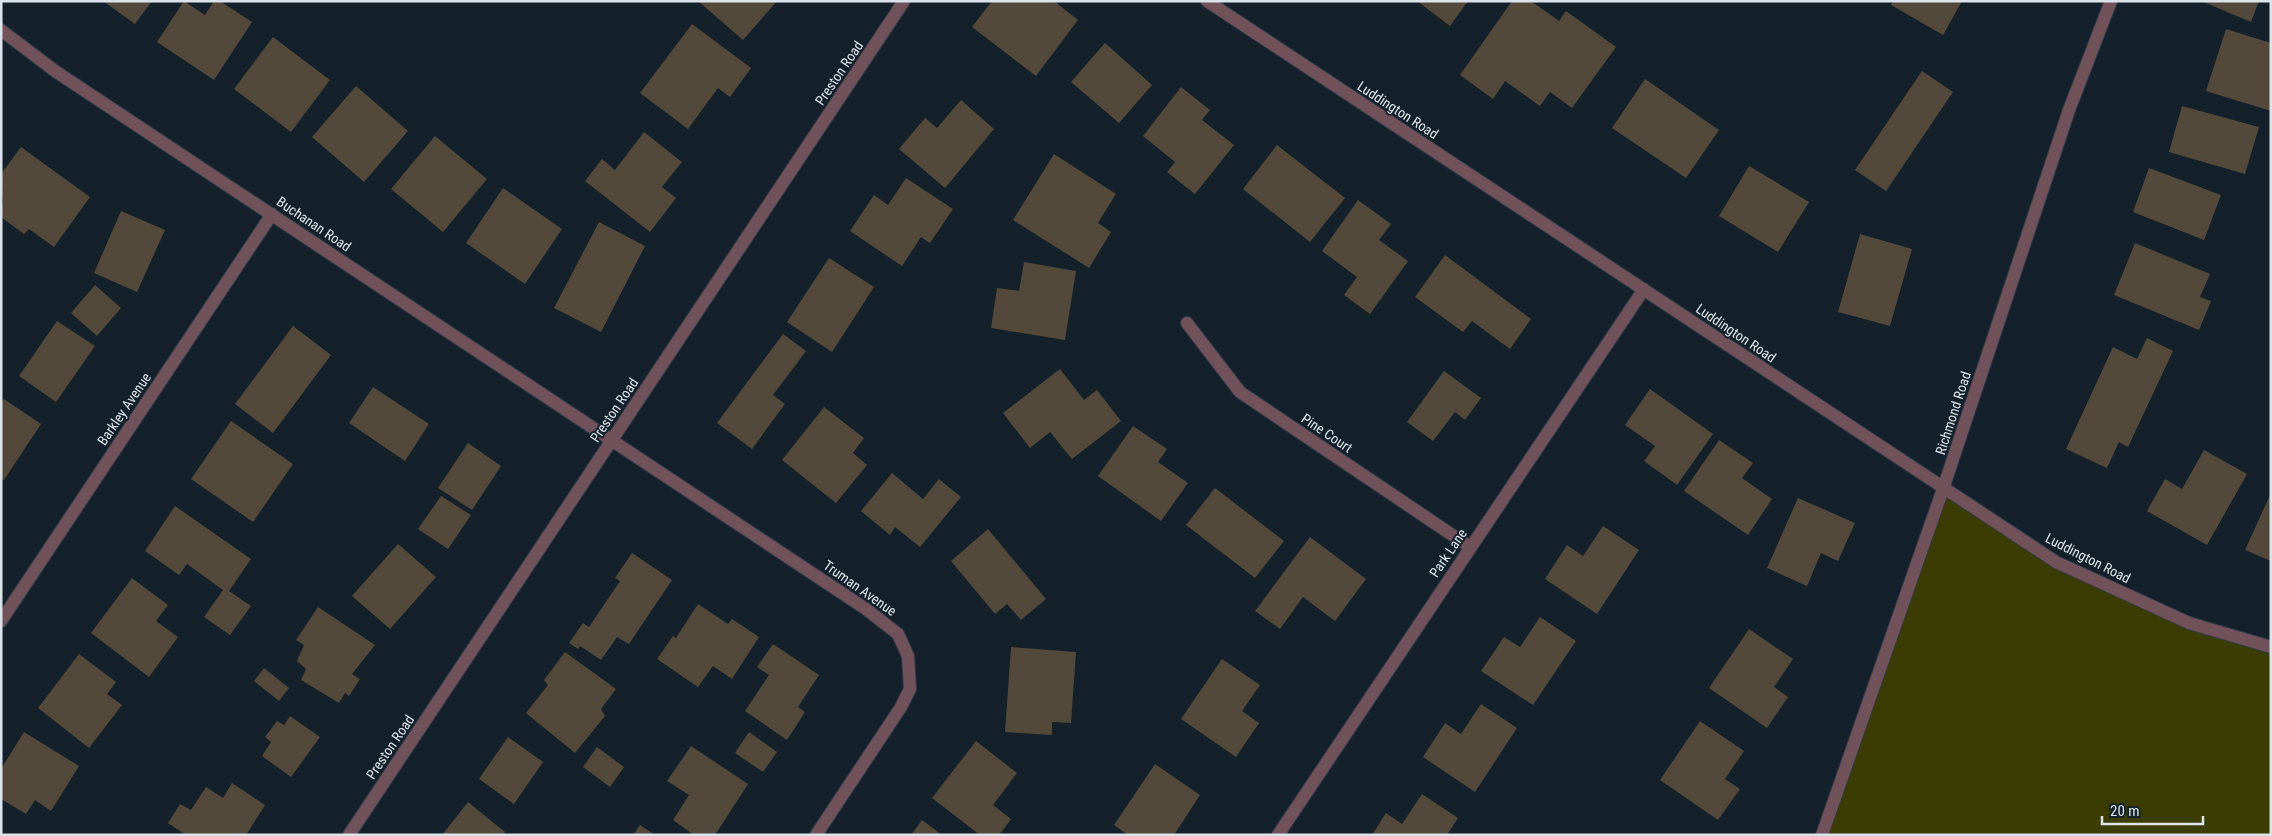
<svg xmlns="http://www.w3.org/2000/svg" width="2272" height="836" font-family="'Roboto Condensed',sans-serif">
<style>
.green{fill:#3a3c01}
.building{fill:#52493b}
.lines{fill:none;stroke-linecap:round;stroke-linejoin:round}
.minor-casing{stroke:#303c45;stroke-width:14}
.minor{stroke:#71515a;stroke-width:12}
.labels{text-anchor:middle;stroke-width:4;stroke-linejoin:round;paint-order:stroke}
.street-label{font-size:14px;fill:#dbe4ea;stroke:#14212a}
</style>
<rect width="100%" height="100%" fill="#14212a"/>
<path class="green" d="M 1943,489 L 2056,562 L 2189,623 L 2271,647 L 2271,835 L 1822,835 Z"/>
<path class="building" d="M 103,1 L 152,1 L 135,24 Z
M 184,1 L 205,15 L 214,1 L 220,1 L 252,22 L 214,80 L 157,42 Z
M 698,1 L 777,1 L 743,40 Z
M 992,1 L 1054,1 L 1078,20 L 1036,76 L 972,27 Z
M 1417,1 L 1468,1 L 1450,26 Z
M 1512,1 L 1531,1 L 1559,21 L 1566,11 L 1616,47 L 1572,108 L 1550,92 L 1540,106 L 1505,81 L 1493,99 L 1460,75 Z
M 1893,1 L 1962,1 L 1943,35 L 1891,5 Z
M 2201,1 L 2259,1 L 2251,22 Z
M 692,24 L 751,68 L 730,97 L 718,88 L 688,129 L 640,93 Z
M 2226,29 L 2271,43 L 2271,111 L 2206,91 Z
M 273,37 L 330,80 L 291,132 L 234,89 Z
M 1105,43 L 1152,85 L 1119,123 L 1071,82 Z
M 1922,71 L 1953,92 L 1886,191 L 1855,170 Z
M 1645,79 L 1719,130 L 1686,178 L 1612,128 Z
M 356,86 L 408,131 L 364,182 L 312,137 Z
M 1181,87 L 1210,110 L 1202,120 L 1234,145 L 1195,194 L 1167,172 L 1175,162 L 1143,136 Z
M 961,100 L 994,129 L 945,188 L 899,149 L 925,118 L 937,128 Z
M 2182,106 L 2259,127 L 2245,174 L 2169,152 Z
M 644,132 L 682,162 L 662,187 L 676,198 L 650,232 L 585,181 L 602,159 L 615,170 Z
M 435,136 L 487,179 L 443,232 L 391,189 Z
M 1277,145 L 1345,198 L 1310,242 L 1243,189 Z
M 21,147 L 90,197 L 54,247 L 29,229 L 24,234 L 1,217 L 3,202 L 1,174 Z
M 1054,154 L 1116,194 L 1098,223 L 1111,232 L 1089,268 L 1013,220 Z
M 1749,166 L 1809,202 L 1778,252 L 1719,216 Z
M 2149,168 L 2221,195 L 2204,240 L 2133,212 Z
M 906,178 L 953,209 L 930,243 L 921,237 L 902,266 L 850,231 L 874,195 L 888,205 Z
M 503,188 L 562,229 L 525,284 L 466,243 Z
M 1358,200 L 1391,224 L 1379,240 L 1408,261 L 1370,314 L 1344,295 L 1357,277 L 1322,251 Z
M 121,211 L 165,230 L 137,292 L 94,273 Z
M 599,222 L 645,246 L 601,332 L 554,308 Z
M 1860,234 L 1912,249 L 1890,326 L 1838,312 Z
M 2135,243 L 2210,274 L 2200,297 L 2211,301 L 2199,330 L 2114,295 Z
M 1445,255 L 1531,319 L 1510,349 L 1472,321 L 1463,332 L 1415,297 Z
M 829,258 L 874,287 L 832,352 L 787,322 Z
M 1024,262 L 1076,271 L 1065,340 L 991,328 L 997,288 L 1019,291 Z
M 95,285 L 121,308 L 97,336 L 71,313 Z
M 57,321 L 95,346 L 56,402 L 19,376 Z
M 293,326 L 331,355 L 273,433 L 235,404 Z
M 783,334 L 806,351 L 773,395 L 785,404 L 752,449 L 717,423 Z
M 2147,338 L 2173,351 L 2128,447 L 2119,442 L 2107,468 L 2066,449 L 2113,347 L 2137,359 Z
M 1060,369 L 1084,400 L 1097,390 L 1121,421 L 1072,459 L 1050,432 L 1030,448 L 1003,413 Z
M 1444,371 L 1481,398 L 1465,420 L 1455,412 L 1433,441 L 1407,422 Z
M 373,387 L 429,424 L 405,461 L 349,423 Z
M 1650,389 L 1713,434 L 1677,485 L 1644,461 L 1655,446 L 1625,425 Z
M 4,399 L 41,424 L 4,480 L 1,478 L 1,403 Z
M 824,407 L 864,438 L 853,453 L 867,465 L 836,503 L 782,460 Z
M 231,421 L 293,464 L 253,522 L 191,479 Z
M 1133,426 L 1167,449 L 1158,462 L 1188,483 L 1161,521 L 1098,476 Z
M 1719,440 L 1753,463 L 1742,478 L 1772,499 L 1748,535 L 1684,491 Z
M 468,443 L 501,466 L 472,510 L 438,488 Z
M 2204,450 L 2247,474 L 2207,545 L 2147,511 L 2165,479 L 2182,489 Z
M 892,473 L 923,499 L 939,479 L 961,497 L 920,547 L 895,527 L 890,535 L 861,511 Z
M 1215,488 L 1284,541 L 1255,578 L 1186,525 Z
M 2271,493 L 2271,561 L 2245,550 Z
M 441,496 L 471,515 L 448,549 L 418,529 Z
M 1798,498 L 1855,523 L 1838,561 L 1821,553 L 1807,586 L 1767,568 Z
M 175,506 L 251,559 L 229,591 L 251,606 L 230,635 L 204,617 L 223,590 L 187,564 L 179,575 L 145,551 Z
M 1603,526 L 1639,550 L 1597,614 L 1545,579 L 1567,545 L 1583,556 Z
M 988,529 L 1046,599 L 1021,620 L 1007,604 L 995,614 L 951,561 Z
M 1310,537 L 1366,579 L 1335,621 L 1303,597 L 1280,629 L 1255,611 Z
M 398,544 L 436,577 L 390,629 L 352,596 Z
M 632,553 L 672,580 L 629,644 L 617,637 L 601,660 L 580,646 L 578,649 L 569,643 L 583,623 L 589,627 L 620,581 L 615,578 Z
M 132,578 L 168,605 L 156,621 L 178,637 L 149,677 L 91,633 Z
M 698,604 L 728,624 L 732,619 L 759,637 L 732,679 L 713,666 L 698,687 L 657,659 L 673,636 L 676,638 Z
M 318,607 L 375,645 L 352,674 L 360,679 L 349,696 L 345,693 L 339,703 L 301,680 L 306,669 L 297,661 L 304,645 L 296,640 Z
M 1540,617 L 1576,641 L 1533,705 L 1481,671 L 1504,637 L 1520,647 Z
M 1749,629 L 1793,659 L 1774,687 L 1788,697 L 1767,728 L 1709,688 Z
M 773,644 L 819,675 L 798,707 L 805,712 L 787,740 L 745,711 L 769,675 L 757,667 Z
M 1011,647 L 1076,652 L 1071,723 L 1052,722 L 1052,735 L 1005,732 Z
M 565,652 L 616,689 L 601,709 L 605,716 L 575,753 L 526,713 L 548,685 L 544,680 Z
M 79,654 L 116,682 L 107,694 L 122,705 L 89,748 L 38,708 Z
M 1222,659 L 1260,685 L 1242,711 L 1259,723 L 1236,757 L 1181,719 Z
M 264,668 L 289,688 L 279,701 L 254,681 Z
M 1481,704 L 1517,728 L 1475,792 L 1423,757 L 1445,723 L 1461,734 Z
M 290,716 L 320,737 L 291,777 L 262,756 L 271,742 L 265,737 L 277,721 L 284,725 Z
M 1700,721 L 1744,751 L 1725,779 L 1740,789 L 1718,820 L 1660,780 Z
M 24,732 L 79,766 L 51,811 L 35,800 L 26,814 L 1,799 L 1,769 Z
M 749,732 L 777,752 L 763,772 L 735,753 Z
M 508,737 L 543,762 L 514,804 L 479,779 Z
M 976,741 L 1017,773 L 993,805 L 1011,819 L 999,835 L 980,835 L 932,798 Z
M 691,746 L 748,784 L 715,835 L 694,835 L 673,820 L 689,795 L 667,781 Z
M 597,747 L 624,767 L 610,787 L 583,767 Z
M 1155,764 L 1200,795 L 1174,835 L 1128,835 L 1114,825 Z
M 232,783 L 265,805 L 246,835 L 186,835 L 168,823 L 180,804 L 191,810 L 206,787 L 223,798 Z
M 1422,794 L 1458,818 L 1447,835 L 1372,835 L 1386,813 L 1402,824 Z
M 468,802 L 505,832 L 503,835 L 442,835 Z
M 922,820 L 942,835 L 911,835 Z
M 640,825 L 655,835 L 633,835 Z"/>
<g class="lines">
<g class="minor-casing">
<path id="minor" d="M 1207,1 L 2056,562 L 2189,623 L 2271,647
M 1,30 L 55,71 L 866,609 L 898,634 L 908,656 L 910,689 L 901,707 L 816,835
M 1187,323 L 1240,392 L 1470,547
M 1,621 L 272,214
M 349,835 L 904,1
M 1278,835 L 1644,289
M 1822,835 L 1943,489 L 2069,110 L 2111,1"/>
</g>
<use href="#minor" class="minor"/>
</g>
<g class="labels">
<g class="street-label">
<text transform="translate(839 73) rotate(-56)" y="5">Preston Road</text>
<text transform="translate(1398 110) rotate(33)" y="5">Luddington Road</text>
<text transform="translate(314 224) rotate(34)" y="5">Buchanan Road</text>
<text transform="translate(1736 333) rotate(34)" y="5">Luddington Road</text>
<text transform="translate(124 409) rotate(-56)" y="5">Barkley Avenue</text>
<text transform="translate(614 410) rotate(-56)" y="5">Preston Road</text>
<text transform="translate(1953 413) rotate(-72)" y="5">Richmond Road</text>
<text transform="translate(1327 433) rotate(34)" y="5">Pine Court</text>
<text transform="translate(1448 553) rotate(-56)" y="5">Park Lane</text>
<text transform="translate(2088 558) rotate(27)" y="5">Luddington Road</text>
<text transform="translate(860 588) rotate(35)" y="5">Truman Avenue</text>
<text transform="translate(390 747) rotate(-56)" y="5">Preston Road</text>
</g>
</g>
<rect width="2272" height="836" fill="none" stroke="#dbe4ea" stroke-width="5"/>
<path d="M2102 816v8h101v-8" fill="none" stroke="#dbe4ea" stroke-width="2.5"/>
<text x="2110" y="816" font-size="15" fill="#dbe4ea" stroke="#14212a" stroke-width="4" paint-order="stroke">20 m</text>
</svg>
